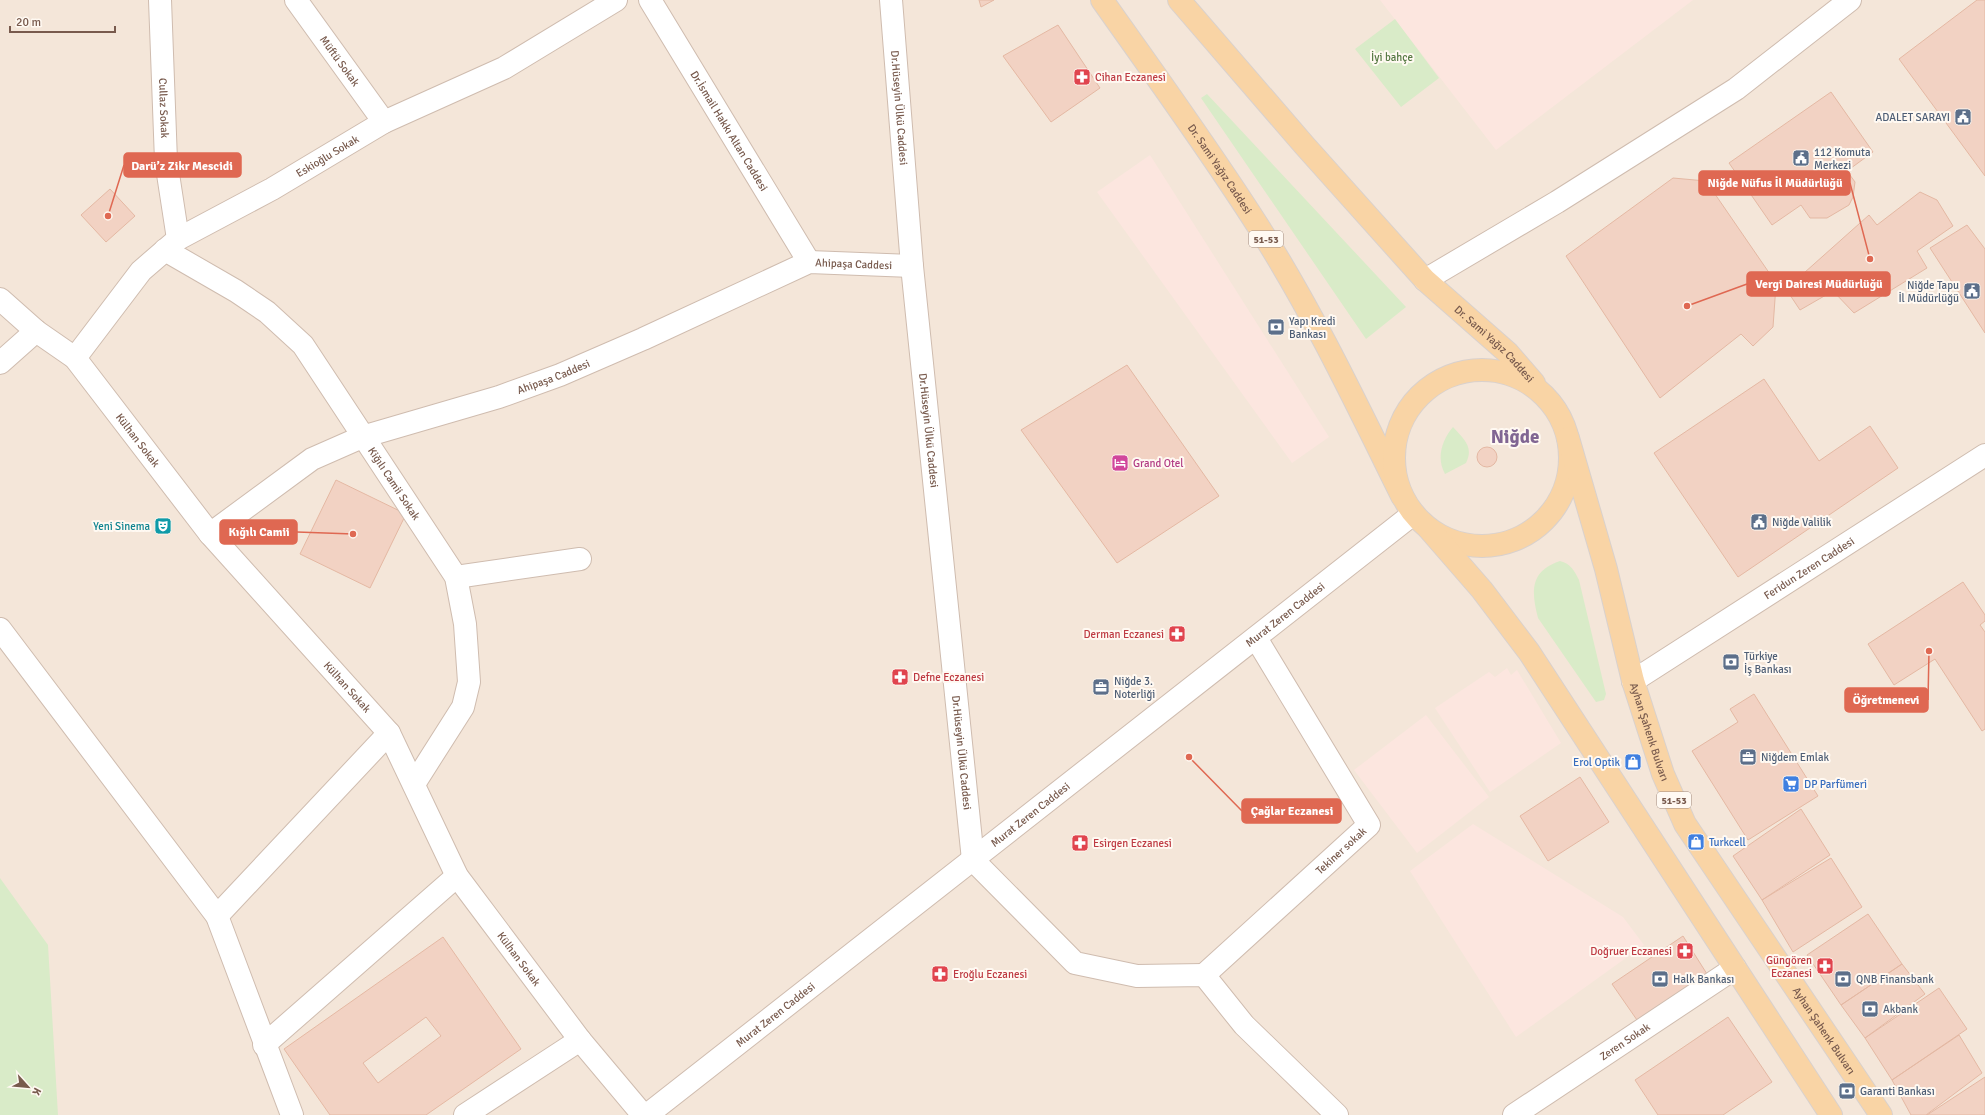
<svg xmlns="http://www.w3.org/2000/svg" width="1985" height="1115" font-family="Signika,sans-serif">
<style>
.residential{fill:#f4e6d9}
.commercial{fill:#fce6df}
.green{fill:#d9ebc8}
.building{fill:#f2d2c3;stroke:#e4b8a3;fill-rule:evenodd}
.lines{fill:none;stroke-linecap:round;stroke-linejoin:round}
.minor-casing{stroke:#cfbcaf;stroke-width:24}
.major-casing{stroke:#d9d1cd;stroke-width:24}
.minor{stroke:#fff;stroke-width:22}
.major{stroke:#f9d4a5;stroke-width:22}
.labels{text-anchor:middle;stroke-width:4;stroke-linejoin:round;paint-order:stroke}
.shield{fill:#fff9f2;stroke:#a08a7e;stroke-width:1}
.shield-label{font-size:10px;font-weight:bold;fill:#785a4d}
.park-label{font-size:11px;fill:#557842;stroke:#fff9f2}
.street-label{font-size:11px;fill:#785a4d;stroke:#fff9f2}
.health-label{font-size:11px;fill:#be3a42;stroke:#fff9f2;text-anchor:start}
.service-label{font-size:11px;fill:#4e5e75;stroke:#fff9f2;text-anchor:start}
.hotel-label{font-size:11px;fill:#b23c85;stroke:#fff9f2;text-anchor:start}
.culture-label{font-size:11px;fill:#0d838f;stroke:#fff9f2;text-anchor:end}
.shop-label{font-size:11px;fill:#366cbe;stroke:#fff9f2;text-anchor:start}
.town-label{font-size:19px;font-weight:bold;fill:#816693;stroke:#fff9f2}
.leader{fill:none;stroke:#df6852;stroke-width:1.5}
.callout-dot{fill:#df6852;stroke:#fff9f2;stroke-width:1.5}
.callout{fill:#df6852;stroke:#df6852;stroke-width:1.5}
.callout-label{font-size:12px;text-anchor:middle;font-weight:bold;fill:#fff}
</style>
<rect width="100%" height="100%" fill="#fcf4eb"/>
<path class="residential" d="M 0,0 L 1985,0 L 1985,1115 L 0,1115 Z"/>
<path class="commercial" d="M 1380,0 L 1693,0 L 1496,150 Z
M 1150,155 L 1329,437 L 1292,463 L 1097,192 Z
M 1507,668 L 1511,675 L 1517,670 L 1561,743 L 1490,792 L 1435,708 L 1489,672 L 1495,677 Z
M 1426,715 L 1489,797 L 1417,853 L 1354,770 Z
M 1473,824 L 1623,917 L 1644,945 L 1516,1037 L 1410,871 Z"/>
<path class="green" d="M 1395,19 L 1439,78 L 1401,107 L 1355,49 Z
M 1207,94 L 1406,307 L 1366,339 L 1201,98 Z
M 1453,427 C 1464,439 1474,447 1466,463 L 1445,474 C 1436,458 1442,440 1453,427 Z
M 1560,561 C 1571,564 1574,570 1579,580 L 1606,694 L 1604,700 L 1596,702 L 1538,618 C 1531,591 1530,571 1560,561 Z
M 0,878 L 48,945 L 58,1115 L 0,1115 Z"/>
<path class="building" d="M 979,0 L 994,0 L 981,7 Z
M 1977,0 L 1985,0 L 1985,176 L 1899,59 Z
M 1058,25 L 1100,88 L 1051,122 L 1003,56 Z
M 1831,92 L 1873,152 L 1847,171 L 1855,182 L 1853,197 L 1849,205 L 1827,218 L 1810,218 L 1801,205 L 1772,225 L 1729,163 Z
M 1673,178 L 1706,181 L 1772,277 L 1776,285 L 1773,327 L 1753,346 L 1741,334 L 1660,398 L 1566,256 Z
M 110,189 L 135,216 L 106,242 L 81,215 Z
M 1920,192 L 1937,200 L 1953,226 L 1917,251 L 1927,268 L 1854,313 L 1833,291 L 1800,310 L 1786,289 L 1869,215 L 1877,225 Z
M 1967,225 L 1985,249 L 1985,333 L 1930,248 Z
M 1127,365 L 1219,496 L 1117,563 L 1021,430 Z
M 1764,379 L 1819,461 L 1870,426 L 1898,468 L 1738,577 L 1654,453 Z
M1477 457a10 10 0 1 1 20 0a10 10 0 1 1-20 0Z
M 336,480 L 406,514 L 370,588 L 300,554 Z
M 1963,582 L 1985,615 L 1985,621 L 1980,625 L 1985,632 L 1985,729 L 1982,731 L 1935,659 L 1894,685 L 1868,644 Z
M 1754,694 L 1818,796 L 1748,840 L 1692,751 L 1738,722 L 1730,709 Z
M 1580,777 L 1609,822 L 1548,861 L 1520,816 Z
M 1801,809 L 1830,855 L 1762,900 L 1733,856 Z
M 1831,858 L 1862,907 L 1793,952 L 1762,900 Z
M 1868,914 L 1902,964 L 1841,1005 L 1807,955 Z
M 1683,936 L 1707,974 L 1637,1020 L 1612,984 Z
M 443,937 L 521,1049 L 426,1115 L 330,1115 L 284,1049 ZM 426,1017 L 441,1036 L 378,1083 L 363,1063 Z
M 1902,964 L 1925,994 L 1865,1038 L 1841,1005 Z
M 1939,988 L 1967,1029 L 1892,1080 L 1865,1038 Z
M 1728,1017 L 1772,1082 L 1723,1115 L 1658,1115 L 1635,1080 Z
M 1959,1035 L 1982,1073 L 1926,1115 L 1911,1115 L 1892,1080 Z
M 1985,1077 L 1985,1115 L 1927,1115 Z"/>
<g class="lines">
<g class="minor-casing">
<g id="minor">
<path id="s1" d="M 160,0 L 166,161 L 178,239"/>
<path id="s2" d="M 296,0 L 384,122"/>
<path id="s3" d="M 650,0 L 809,262"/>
<path id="s4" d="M 891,0 L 912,266 L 973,860 L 1075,963 L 1137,976 L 1204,975 L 1244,1025 L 1337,1115"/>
<path id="s5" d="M 165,250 L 236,291 L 267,312 L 303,345 L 456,577 L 465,624 L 469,682 L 463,707 L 414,784"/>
<path d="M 1425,280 L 1557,202 L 1736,89 L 1850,0"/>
<path id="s6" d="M 0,299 L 36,331 L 75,358 L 210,534 L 389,733 L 457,876 L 580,1040 L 643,1115"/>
<path id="s7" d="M 75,358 L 141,271 L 178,239 L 272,189 L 384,122 L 504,68 L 616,0"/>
<path d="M 0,363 L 36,331"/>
<path id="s8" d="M 210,534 L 312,459 L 362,437 L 499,397 L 560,375 L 643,339 L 809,262 L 912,266"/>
<path d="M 456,577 L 580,559"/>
<path d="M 0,629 L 217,916 L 292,1115"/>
<path id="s9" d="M 1633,681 L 1985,455"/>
<path d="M 217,916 L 389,733"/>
<path id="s10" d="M 1204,975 L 1369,825 L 1256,638"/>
<path d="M 264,1045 L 457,876"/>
<path d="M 465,1115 L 580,1040"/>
<path id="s11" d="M 647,1115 L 1413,514"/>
<path id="s12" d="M 1514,1115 L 1735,968"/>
</g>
</g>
<g class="major-casing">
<g id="major">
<path id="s13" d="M 1102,0 C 1155,75 1209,149 1258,226 C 1313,312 1357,405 1402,496"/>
<path id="s14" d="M 1179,0 L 1305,146 L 1425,280 L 1508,353 L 1534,383"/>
<circle cx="1482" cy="458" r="88"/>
<path id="s15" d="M 1568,438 L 1606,569 L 1633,681 L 1663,774 L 1685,824 L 1881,1115"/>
<path d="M 1429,529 L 1482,590 L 1529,652 L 1831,1115"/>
</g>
</g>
<use href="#minor" class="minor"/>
<use href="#major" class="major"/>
</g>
<defs>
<g id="pharmacy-square" transform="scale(0.9)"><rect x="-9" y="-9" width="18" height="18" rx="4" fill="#e0444e" stroke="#fff9f2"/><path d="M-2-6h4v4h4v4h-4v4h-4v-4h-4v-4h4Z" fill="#fff"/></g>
<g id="civic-square" transform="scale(0.9)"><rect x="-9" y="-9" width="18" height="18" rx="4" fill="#5c6f8a" stroke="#fff9f2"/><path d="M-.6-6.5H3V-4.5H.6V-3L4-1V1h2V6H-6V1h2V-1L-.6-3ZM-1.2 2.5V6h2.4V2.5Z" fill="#fff"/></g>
<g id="bank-square" transform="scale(0.9)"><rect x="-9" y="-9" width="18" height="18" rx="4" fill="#5c6f8a" stroke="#fff9f2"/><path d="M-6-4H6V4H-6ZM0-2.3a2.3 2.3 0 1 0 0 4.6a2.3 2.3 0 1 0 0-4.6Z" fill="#fff"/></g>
<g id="hotel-square" transform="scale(0.9)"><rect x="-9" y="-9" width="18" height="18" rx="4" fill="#d1479c" stroke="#fff9f2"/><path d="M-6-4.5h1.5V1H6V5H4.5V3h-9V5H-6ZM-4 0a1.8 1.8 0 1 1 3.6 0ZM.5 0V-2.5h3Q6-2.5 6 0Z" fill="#fff"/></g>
<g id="theatre-square" transform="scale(0.9)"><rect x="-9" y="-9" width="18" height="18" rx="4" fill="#0f9aa8" stroke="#fff9f2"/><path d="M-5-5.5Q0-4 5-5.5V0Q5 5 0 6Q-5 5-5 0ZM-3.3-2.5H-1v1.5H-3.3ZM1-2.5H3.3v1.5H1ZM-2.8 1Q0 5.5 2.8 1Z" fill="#fff"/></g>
<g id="office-square" transform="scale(0.9)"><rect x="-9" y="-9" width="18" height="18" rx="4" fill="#5c6f8a" stroke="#fff9f2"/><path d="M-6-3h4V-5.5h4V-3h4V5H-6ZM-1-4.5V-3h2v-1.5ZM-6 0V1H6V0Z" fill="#fff"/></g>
<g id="shop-square" transform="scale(0.9)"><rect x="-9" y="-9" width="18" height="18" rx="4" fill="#3f7fe0" stroke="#fff9f2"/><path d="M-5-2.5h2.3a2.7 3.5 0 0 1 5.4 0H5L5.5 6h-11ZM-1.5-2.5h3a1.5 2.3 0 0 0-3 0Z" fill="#fff"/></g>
<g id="supermarket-square" transform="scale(0.9)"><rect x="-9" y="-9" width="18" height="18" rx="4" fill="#3f7fe0" stroke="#fff9f2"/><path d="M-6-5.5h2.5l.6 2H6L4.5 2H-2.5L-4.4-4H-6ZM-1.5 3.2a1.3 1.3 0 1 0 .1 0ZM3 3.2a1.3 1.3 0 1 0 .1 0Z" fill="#fff"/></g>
</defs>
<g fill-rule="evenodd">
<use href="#pharmacy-square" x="1082" y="77"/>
<use href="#civic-square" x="1963" y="117"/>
<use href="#civic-square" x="1801" y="158"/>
<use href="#civic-square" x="1972" y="291"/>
<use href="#bank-square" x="1276" y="327"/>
<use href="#hotel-square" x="1120" y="463"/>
<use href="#civic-square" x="1759" y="522"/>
<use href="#theatre-square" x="163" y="526"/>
<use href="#pharmacy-square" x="1177" y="634"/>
<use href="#bank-square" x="1731" y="662"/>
<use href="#pharmacy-square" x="900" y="677"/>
<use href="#office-square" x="1101" y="687"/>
<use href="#office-square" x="1748" y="757"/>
<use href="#shop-square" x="1633" y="762"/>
<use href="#supermarket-square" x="1791" y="784"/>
<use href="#shop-square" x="1696" y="842"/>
<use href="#pharmacy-square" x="1080" y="843"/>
<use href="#pharmacy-square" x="1685" y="951"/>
<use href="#pharmacy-square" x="1825" y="966"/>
<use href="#pharmacy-square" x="940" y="974"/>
<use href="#bank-square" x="1660" y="979"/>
<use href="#bank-square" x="1843" y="979"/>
<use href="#bank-square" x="1870" y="1009"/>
<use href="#bank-square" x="1847" y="1091"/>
</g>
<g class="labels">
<g class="shield">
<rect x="1249" y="231" width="34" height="16" rx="3"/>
<rect x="1657" y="792" width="34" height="16" rx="3"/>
</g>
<g class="shield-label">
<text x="1266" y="243">51-53</text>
<text x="1674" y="804">51-53</text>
</g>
<g class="park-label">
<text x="1392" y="61">İyi bahçe</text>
</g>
<g class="street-label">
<text dy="4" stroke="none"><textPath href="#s2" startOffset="75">Müftü Sokak</textPath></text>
<text dy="4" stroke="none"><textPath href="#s1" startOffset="108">Cullaz Sokak</textPath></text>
<text dy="4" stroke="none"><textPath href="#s4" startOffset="108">Dr.Hüseyin Ülkü Caddesi</textPath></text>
<text dy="4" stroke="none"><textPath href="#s3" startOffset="153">Dr.İsmail Hakkı Altan Caddesi</textPath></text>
<text dy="4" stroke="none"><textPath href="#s7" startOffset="329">Eskioğlu Sokak</textPath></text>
<text dy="4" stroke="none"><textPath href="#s13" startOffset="206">Dr. Sami Yağız Caddesi</textPath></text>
<text dy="4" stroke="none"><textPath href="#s8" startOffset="707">Ahipaşa Caddesi</textPath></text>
<text dy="4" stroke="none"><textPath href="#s14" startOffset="467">Dr. Sami Yağız Caddesi</textPath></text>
<text dy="4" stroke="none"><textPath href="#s8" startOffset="382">Ahipaşa Caddesi</textPath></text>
<text dy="4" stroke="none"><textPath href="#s4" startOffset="432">Dr.Hüseyin Ülkü Caddesi</textPath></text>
<text dy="4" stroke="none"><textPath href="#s6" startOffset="199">Külhan Sokak</textPath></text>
<text dy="4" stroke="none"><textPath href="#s5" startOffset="334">Kiğılı Camii Sokak</textPath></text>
<text dy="4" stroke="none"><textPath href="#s9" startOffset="209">Feridun Zeren Caddesi</textPath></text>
<text dy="4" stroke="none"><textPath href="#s11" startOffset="811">Murat Zeren Caddesi</textPath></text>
<text dy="4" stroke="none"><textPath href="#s6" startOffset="523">Külhan Sokak</textPath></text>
<text dy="4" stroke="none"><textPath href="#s15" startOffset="305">Ayhan Şahenk Bulvarı</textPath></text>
<text dy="4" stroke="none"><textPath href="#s4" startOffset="756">Dr.Hüseyin Ülkü Caddesi</textPath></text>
<text dy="4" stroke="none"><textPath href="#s11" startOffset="487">Murat Zeren Caddesi</textPath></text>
<text dy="4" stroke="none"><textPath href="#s10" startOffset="185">Tekiner sokak</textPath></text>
<text dy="4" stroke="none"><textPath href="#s6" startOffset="847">Külhan Sokak</textPath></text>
<text dy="4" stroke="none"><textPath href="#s11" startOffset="163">Murat Zeren Caddesi</textPath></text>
<text dy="4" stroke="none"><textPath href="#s15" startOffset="653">Ayhan Şahenk Bulvarı</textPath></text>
<text dy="4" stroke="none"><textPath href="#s12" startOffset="133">Zeren Sokak</textPath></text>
</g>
<g class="health-label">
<text x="1095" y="81">Cihan Eczanesi</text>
<text x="1164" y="638" text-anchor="end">Derman Eczanesi</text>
<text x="913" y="681">Defne Eczanesi</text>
<text x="1093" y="847">Esirgen Eczanesi</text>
<text x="1672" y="955" text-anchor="end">Doğruer Eczanesi</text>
<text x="1812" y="964" text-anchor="end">Güngören<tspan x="1812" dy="13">Eczanesi</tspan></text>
<text x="953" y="978">Eroğlu Eczanesi</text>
</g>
<g class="service-label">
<text x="1950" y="121" text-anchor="end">ADALET SARAYI</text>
<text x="1814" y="156">112 Komuta<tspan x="1814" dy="13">Merkezi</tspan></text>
<text x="1959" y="289" text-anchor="end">Niğde Tapu<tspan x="1959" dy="13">İl Müdürlüğü</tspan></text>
<text x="1289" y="325">Yapı Kredi<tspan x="1289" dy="13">Bankası</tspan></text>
<text x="1772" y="526">Niğde Valilik</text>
<text x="1744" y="660">Türkiye<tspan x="1744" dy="13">İş Bankası</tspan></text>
<text x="1114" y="685">Niğde 3.<tspan x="1114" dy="13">Noterliği</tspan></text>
<text x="1761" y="761">Niğdem Emlak</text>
<text x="1673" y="983">Halk Bankası</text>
<text x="1856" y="983">QNB Finansbank</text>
<text x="1883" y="1013">Akbank</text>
<text x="1860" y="1095">Garanti Bankası</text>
</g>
<g class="hotel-label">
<text x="1133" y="467">Grand Otel</text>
</g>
<g class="culture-label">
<text x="150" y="530">Yeni Sinema</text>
</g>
<g class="shop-label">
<text x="1620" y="766" text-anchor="end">Erol Optik</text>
<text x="1804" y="788">DP Parfümeri</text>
<text x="1709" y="846">Turkcell</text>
</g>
<g class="town-label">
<text x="1515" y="443">Niğde</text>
</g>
</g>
<path class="leader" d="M108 216L124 165M1870 259L1850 183M1687 306L1747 284M353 534L297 532M1929 651L1928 700M1189 757L1242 811"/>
<g class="callout-dot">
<circle cx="108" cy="216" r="4"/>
<circle cx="1870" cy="259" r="4"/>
<circle cx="1687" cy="306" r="4"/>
<circle cx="353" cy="534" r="4"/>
<circle cx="1929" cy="651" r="4"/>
<circle cx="1189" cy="757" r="4"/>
</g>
<g class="callout">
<rect x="124" y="153" width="117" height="24" rx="4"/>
<rect x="1699" y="171" width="151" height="24" rx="4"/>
<rect x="1747" y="272" width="143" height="24" rx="4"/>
<rect x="220" y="520" width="77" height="24" rx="4"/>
<rect x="1845" y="688" width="83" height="24" rx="4"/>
<rect x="1242" y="799" width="99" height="24" rx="4"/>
</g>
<g class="callout-label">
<text x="182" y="170">Darü’z Zikr Mescidi</text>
<text x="1775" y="187">Niğde Nüfus İl Müdürlüğü</text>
<text x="1819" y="288">Vergi Dairesi Müdürlüğü</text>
<text x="259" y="536">Kığılı Camii</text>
<text x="1886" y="704">Öğretmenevi</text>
<text x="1292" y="815">Çağlar Eczanesi</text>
</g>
<g transform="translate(28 1087) rotate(117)" stroke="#fff9f2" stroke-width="3" paint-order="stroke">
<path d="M0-3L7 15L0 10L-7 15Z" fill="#785a4d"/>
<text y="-6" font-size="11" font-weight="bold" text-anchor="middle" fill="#785a4d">K</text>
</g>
<path d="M10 26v6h105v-6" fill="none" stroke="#785a4d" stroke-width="2"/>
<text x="16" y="26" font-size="12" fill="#785a4d" stroke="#fff9f2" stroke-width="3" paint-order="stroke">20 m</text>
</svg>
